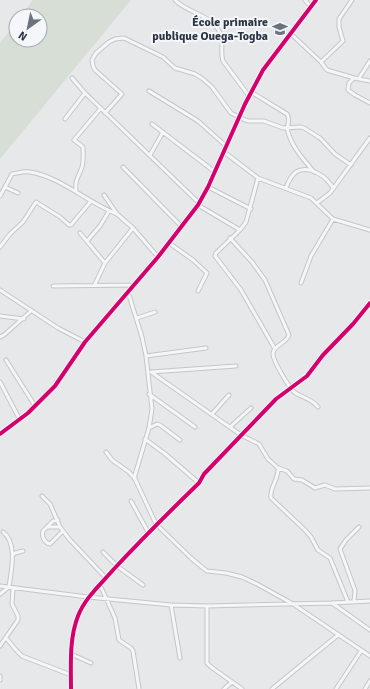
<svg xmlns="http://www.w3.org/2000/svg" width="370" height="689" font-family="Signika,sans-serif">
<style>
.green{fill:#d6ded6}
.lines{fill:none;stroke-linecap:round;stroke-linejoin:round}
.street-casing{stroke:#c4c6c8;stroke-width:5}
.street{stroke:#f5f6f7;stroke-width:3}
.cycleway-casing{stroke:#f4f6f9;stroke-width:6}
.cycleway{stroke:#d6006c;stroke-width:4}
.labels{text-anchor:middle;stroke-width:4;stroke-linejoin:round;paint-order:stroke}
.poi-label{font-size:12px;font-weight:bold;fill:#2b3445;stroke:#f4f6f9;text-anchor:end}
</style>
<rect width="100%" height="100%" fill="#e6e8ea"/>
<path class="green" d="M 33,0 L 131,0 L 0,159 L 0,43 L 16,22 L 16,40 L 40,40 L 40,16 L 21,16 Z"/>
<g class="lines">
<g class="street-casing">
<path id="street" d="M 175,0 C 187,13 213,15 220,33 C 224,42 220,52 223,61 L 249,96
M 305,0 L 310,6
M 290,33 L 321,62 L 327,70 L 354,78 L 370,81
M 321,62 L 343,41 L 339,27 L 339,19 L 352,0
M 72,78 L 85,93 L 199,203
M 354,78 L 349,83 L 348,90 L 355,95 L 370,103
M 359,78 L 370,61
M 149,91 L 198,121 L 226,146
M 251,92 L 287,114 C 291,120 286,125 288,132 C 292,147 304,160 314,172
M 105,113 L 122,94 L 95,70 L 93,66 L 92,60 L 96,53 L 109,42 L 115,39 L 124,38 L 163,57 L 175,68 L 195,74 L 203,79 L 212,87 L 231,113 L 245,120 L 249,121 L 264,121 L 283,128 L 301,127 L 304,128 L 320,138 L 335,154 L 351,165
M 65,119 L 85,93
M 152,124 L 215,172
M 224,152 L 258,178 L 311,198 L 333,219 L 370,230
M 150,155 L 163,132
M 123,167 L 181,226
M 258,178 L 246,222 L 240,230 L 216,253 L 215,256 L 241,290 L 275,349
M 5,187 L 12,174 C 18,173 24,171 30,172 C 61,177 88,203 117,214
M 208,187 L 251,209
M 286,188 C 288,182 291,176 296,172 C 309,164 327,177 333,188
M 76,192 C 75,178 78,179 82,167 C 84,160 83,154 83,147 L 74,140 L 101,108
M 104,195 L 117,214 L 133,228 L 158,257
M 0,196 L 5,187 L 18,193
M 317,203 L 330,193 L 370,138
M 198,205 L 240,230
M 80,233 L 105,263
M 230,238 L 252,262 L 265,280 L 289,335 C 287,343 274,345 273,353 C 272,360 289,387 294,392 C 302,398 311,398 318,407
M 87,241 L 100,226 L 109,211
M 169,243 L 193,260 L 207,273 L 198,291
M 0,247 L 10,234 L 23,222 L 36,202 L 60,217 L 69,225 L 71,225 L 91,201
M 301,283 L 311,256 L 333,219
M 95,284 L 105,263 L 133,228
M 53,286 L 135,285
M 0,290 L 58,328 L 85,342
M 128,292 L 142,337 L 146,356 L 152,409 L 149,428 L 135,475 L 135,479
M 0,316 L 24,319
M 137,318 L 155,312
M 0,337 L 4,335 L 31,311
M 146,356 L 206,348
M 6,360 L 35,406
M 151,372 L 241,435 L 259,444 L 268,459 L 278,468 L 287,471 L 294,479 L 302,480 L 315,488 L 325,485 L 335,489 L 370,488
M 151,372 L 236,366
M 0,382 L 20,420
M 149,394 L 195,427
M 212,414 L 229,395
M 230,427 L 251,408
M 149,428 L 157,424 L 160,425 L 180,440
M 0,434 L 28,413 L 55,386 L 85,342 L 158,257 L 198,205 L 208,187 L 245,104 L 263,70 L 316,0
M 145,439 L 164,453 L 199,483
M 106,452 L 112,460 L 129,472 L 135,479 L 156,524 L 191,558 L 203,568 L 207,571 L 226,573 L 242,577 L 257,584 L 293,604 L 370,656
M 278,468 C 279,479 269,488 271,498 L 305,530 L 311,537 L 318,550 L 330,558 L 348,602
M 42,496 L 50,504 L 60,527 L 70,540 L 106,578
M 131,501 L 148,532
M 58,520 L 53,521 L 43,531 C 41,537 45,543 50,544 L 63,531
M 48,527 L 60,527
M 103,552 L 117,566 L 143,585
M 13,555 L 15,553 L 23,551
M 100,585 L 115,618 L 119,640 L 131,648 L 133,651 L 139,689
M 0,586 L 88,597 L 171,605 L 207,606 L 332,603 L 370,601
M 0,594 L 9,587 C 11,572 18,543 3,532
M 354,602 L 355,590 L 353,585 L 340,549 L 346,540 L 359,527
M 332,603 L 370,630
M 171,605 L 180,658
M 207,606 L 207,663 L 211,667 L 242,689
M 6,638 L 16,650 L 22,656 L 71,675
M 0,646 L 18,620 L 18,616 L 12,604 L 13,588
M 71,654 L 91,663
M 0,676 L 0,680
M 71,689 C 71,665 69,639 78,616 C 85,598 100,585 113,570 C 141,540 169,512 199,483 L 204,474 L 276,399 L 307,376 L 323,355 L 353,324 L 370,303
M 224,689 L 232,682
M 272,689 L 338,635
M 336,689 L 361,651
M 365,689 L 370,681"/>
</g>
<use href="#street" class="street"/>
<g class="cycleway-casing">
<path id="cycleway" d="M 0,434 L 28,413 L 55,386 L 85,342 L 158,257 L 198,205 L 208,187 L 245,104 L 263,70 L 316,0
M 71,689 C 71,665 69,639 78,616 C 85,598 100,585 113,570 C 141,540 169,512 199,483 L 204,474 L 276,399 L 307,376 L 323,355 L 353,324 L 370,303"/>
</g>
<use href="#cycleway" class="cycleway"/>
</g>
<defs>
<g id="school-bare" transform="scale(1.2)"><path d="M0-5L7-2L0 1L-7-2ZM-4 1L0 2.5L4 1V4Q0 6-4 4Z" fill="#6c737f" stroke="#f4f6f9" stroke-width="2.5" paint-order="stroke"/></g>
</defs>
<g fill-rule="evenodd">
<use href="#school-bare" x="280" y="29"/>
</g>
<g class="labels">
<g class="poi-label">
<text x="268" y="26">École primaire<tspan x="268" dy="14">publique Ouega-Togba</tspan></text>
</g>
</g>
<g transform="translate(28 28) rotate(213)"><circle r="19" fill="#f4f6f9" stroke="#a4a8b1"/>
<path d="M0-3L7 15L0 10L-7 15Z" fill="#6c737f"/>
<text y="-6" font-size="11" font-weight="bold" text-anchor="middle" fill="#2b3445">N</text>
</g>
</svg>
